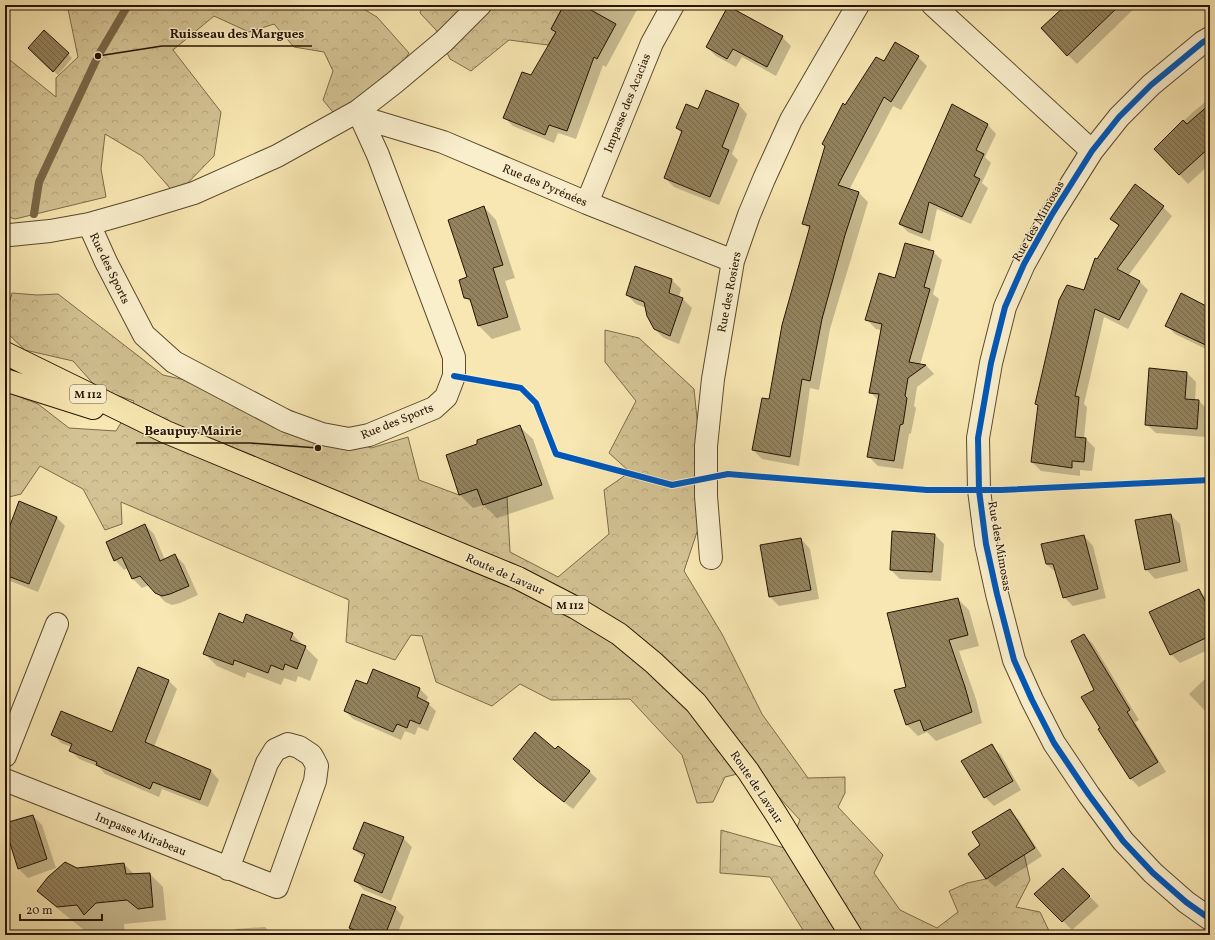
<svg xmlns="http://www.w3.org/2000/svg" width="1215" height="940" font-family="Vollkorn,serif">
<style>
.forest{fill:url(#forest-crowns);stroke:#7d6c4a}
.shadow{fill:#0003}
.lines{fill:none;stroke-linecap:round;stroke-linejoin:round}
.stream{stroke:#796746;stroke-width:8}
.building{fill:url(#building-back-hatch);stroke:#261400}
.minor-casing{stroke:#5a492c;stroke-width:24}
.major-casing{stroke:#261400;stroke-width:24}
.minor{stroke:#faefcd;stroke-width:22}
.major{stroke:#f8e7b2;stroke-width:22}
.cycleway-casing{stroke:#faefcd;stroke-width:8}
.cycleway{stroke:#0057b8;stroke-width:6}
.labels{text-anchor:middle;stroke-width:3;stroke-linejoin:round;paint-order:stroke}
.shield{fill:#faefcd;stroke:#66563e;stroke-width:1}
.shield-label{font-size:11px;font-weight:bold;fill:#261400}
.street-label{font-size:12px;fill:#261400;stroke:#faefcd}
.leader{fill:none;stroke:#261400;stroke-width:1.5}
.callout-dot{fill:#261400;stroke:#faefcd;stroke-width:1.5}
.callout-label{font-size:13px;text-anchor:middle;font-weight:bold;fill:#261400;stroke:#faefcd;stroke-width:3;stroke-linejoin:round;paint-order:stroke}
</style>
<defs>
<pattern id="forest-crowns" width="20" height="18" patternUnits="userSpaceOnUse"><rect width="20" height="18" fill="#d4c394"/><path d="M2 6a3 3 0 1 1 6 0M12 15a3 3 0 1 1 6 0" fill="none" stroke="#b6a77e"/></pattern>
<pattern id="building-back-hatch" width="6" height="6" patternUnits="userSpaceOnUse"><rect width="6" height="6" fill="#93825d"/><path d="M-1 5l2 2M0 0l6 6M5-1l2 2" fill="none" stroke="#78694a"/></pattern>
</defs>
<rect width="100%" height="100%" fill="#f8e7b2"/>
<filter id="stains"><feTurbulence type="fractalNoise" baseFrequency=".005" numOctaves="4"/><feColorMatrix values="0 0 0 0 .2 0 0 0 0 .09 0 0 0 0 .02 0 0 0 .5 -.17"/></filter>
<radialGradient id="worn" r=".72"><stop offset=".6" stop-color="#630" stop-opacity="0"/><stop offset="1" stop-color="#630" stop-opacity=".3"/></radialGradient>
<path class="forest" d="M 71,5 L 357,5 L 377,17 L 409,53 L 390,84 L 337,117 L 323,100 L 333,71 L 324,52 L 294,47 L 274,24 L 249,32 L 214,16 L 173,50 L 221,112 L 214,156 L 176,195 L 142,156 L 105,134 L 101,169 L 106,197 L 15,219 L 5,216 L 5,56 L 56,97 L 56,78 L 78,57 L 68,9 Z
M 422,5 L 560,5 L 562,8 L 551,29 L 556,32 L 548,45 L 509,40 L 471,71 L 450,59 L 436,30 L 420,13 Z
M 12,293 L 37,295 L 58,294 L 163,375 L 241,393 L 261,421 L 288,409 L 371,448 L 408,437 L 419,480 L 459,495 L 477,489 L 483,505 L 507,497 L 510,552 L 558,577 L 609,534 L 604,490 L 630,472 L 609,453 L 636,401 L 605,362 L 605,330 L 639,338 L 694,389 L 700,448 L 704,511 L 684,571 L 722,634 L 762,714 L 808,778 L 845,777 L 845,793 L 838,807 L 883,855 L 874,873 L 900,910 L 937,928 L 958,912 L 949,891 L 967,883 L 986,879 L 1024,854 L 1030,880 L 1016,907 L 1040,912 L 1051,935 L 806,935 L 770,877 L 720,873 L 721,830 L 788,849 L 800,820 L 754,770 L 725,777 L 713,802 L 697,803 L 682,755 L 630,699 L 551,700 L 520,684 L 492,706 L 436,682 L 422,636 L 411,635 L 395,660 L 346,642 L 349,600 L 121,502 L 122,524 L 105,530 L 83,489 L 40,466 L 21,494 L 5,498 L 5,391 L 38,404 L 69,428 L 116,431 L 134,401 L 98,389 L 73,361 L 25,350 L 5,331 L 5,319 Z"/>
<path class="shadow" d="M 390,5 L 399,5 L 395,9 Z
M 565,5 L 579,5 L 583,7 L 584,5 L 645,5 L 643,8 L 639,6 L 606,67 L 603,65 L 576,139 L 558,133 L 554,143 L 513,126 L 504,117 L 532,76 L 556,33 L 552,29 Z
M 811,5 L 822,5 L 818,10 Z
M 1067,5 L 1138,5 L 1077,64 L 1068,55 Z
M 782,37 L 791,46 L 776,76 L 742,57 L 736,67 L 716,56 L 707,47 Z
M 896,43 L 918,57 L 927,66 L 901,110 L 893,106 L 849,190 L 859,193 L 868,202 L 830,329 L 819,390 L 810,388 L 799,466 L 762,459 L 753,450 L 770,400 L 810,230 L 803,223 L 846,106 L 884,62 Z
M 29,48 L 68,54 L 72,58 L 58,75 Z
M 1210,98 L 1210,164 L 1188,184 L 1155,149 L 1193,112 Z
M 738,104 L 747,114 L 732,154 L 738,160 L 719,205 L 674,187 L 665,178 L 682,134 L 677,128 L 698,110 Z
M 952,106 L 988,125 L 996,134 L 985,157 L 991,163 L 982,183 L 988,188 L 971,224 L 937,209 L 930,241 L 908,232 L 900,224 Z
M 484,207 L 496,220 L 515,278 L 505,281 L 521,330 L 492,339 L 479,326 L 473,305 L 465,297 L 468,278 Z
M 1163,207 L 1172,216 L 1128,276 L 1139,281 L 1148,290 L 1128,329 L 1104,317 L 1084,404 L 1087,407 L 1084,439 L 1086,439 L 1095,448 L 1092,471 L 1080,470 L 1080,476 L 1041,471 L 1032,462 L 1039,407 L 1036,403 L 1098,260 L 1119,226 L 1111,218 Z
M 933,252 L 942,260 L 933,294 L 939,299 L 920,365 L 926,365 L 934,374 L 917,387 L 914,406 L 916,408 L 911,433 L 909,434 L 903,469 L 878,466 L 869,457 L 878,400 L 870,392 L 881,330 L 876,329 L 867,320 L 896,280 Z
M 636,267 L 672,280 L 681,289 L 679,297 L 683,299 L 692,308 L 679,344 L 664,338 L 654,329 L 646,308 L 636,304 L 627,295 Z
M 1210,309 L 1210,351 L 1175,334 L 1167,326 Z
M 1150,370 L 1187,373 L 1196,382 L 1195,401 L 1199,401 L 1208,410 L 1206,437 L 1156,433 L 1146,424 Z
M 519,426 L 533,439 L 554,499 L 497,518 L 484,505 L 473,508 L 460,495 L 447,456 L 478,445 Z
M 20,502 L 57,518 L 65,526 L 38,592 L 5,579 L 5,541 Z
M 1171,515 L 1180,524 L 1188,571 L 1155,579 L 1146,569 Z
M 145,525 L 154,534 L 165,560 L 175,555 L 184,564 L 198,595 L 180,603 L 172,605 L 165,602 L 149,585 L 142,588 L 133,579 L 128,568 L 124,570 L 115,560 Z
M 935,535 L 944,544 L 941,581 L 900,579 L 891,570 Z
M 1084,536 L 1093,546 L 1106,598 L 1073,606 L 1064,597 L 1057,573 L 1046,564 Z
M 801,539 L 810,549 L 819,599 L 779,606 L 770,597 L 761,546 Z
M 1198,590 L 1207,599 L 1210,604 L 1210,649 L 1180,663 L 1171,654 Z
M 958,599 L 969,610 L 979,646 L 959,651 L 976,699 L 982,723 L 936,741 L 927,732 L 918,736 L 907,725 L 907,688 Z
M 243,624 L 292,634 L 318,660 L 310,681 L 298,676 L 296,682 L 284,678 L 281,685 L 247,672 L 245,678 L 217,666 L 204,653 Z
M 1084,635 L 1093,644 L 1139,720 L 1135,722 L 1166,772 L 1139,787 L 1130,778 L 1101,728 Z
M 138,669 L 169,681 L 177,689 L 154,747 L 211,771 L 219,780 L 208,807 L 162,789 L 159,797 L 105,774 L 99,767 L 79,759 L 71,751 L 72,747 L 61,743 L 53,734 L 113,733 Z
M 1210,674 L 1210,716 L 1189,694 Z
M 420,689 L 428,697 L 426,702 L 436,711 L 428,731 L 418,727 L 415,735 L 405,731 L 401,740 L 353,719 L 345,711 Z
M 992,746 L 1001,755 L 1021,790 L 994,806 L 985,797 Z
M 556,751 L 589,771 L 597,779 L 573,809 L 545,788 L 522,767 Z
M 1009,810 L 1018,819 L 1042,856 L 995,887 L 987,879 L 970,854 L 982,845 Z
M 33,816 L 42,825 L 56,868 L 28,878 L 19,869 Z
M 1210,825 L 1210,832 L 1207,829 Z
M 403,838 L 412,847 L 391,901 L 364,890 L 355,881 L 364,858 L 354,849 Z
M 1210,862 L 1210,872 L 1206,868 Z
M 124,864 L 134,874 L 150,874 L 163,887 L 166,920 L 124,924 L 125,935 L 90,935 L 52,904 L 39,891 L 77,869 Z
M 1072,878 L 1099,906 L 1072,930 L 1036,894 Z
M 395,908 L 404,917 L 397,935 L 357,935 L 350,928 Z
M 265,927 L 273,935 L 235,935 L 235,929 Z"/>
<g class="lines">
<path class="stream" d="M 34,214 L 39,182 L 98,56 L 128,5"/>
</g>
<path class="building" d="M 564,5 L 582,5 L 616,24 L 597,59 L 594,57 L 567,131 L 549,125 L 545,135 L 503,118 L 522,72 L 531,75 L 556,32 L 551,29 Z
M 1066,5 L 1120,5 L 1067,56 L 1041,28 Z
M 728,6 L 783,36 L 767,67 L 733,49 L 727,59 L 706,47 Z
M 44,30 L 69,53 L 53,72 L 28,48 Z
M 895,42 L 919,56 L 891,102 L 884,97 L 838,185 L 859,192 L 845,235 L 822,319 L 810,381 L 802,379 L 790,457 L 752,450 L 762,398 L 769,399 L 782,325 L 810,226 L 802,224 L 825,146 L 822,144 L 843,103 L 845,105 L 876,57 L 884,61 Z
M 706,90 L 739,104 L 722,147 L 729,150 L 710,197 L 664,178 L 682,131 L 676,128 L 686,104 L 698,109 Z
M 952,104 L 988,124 L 976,150 L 984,154 L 974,176 L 980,179 L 962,217 L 929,202 L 922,233 L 899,224 Z
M 1210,104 L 1210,147 L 1179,175 L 1154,149 L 1183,120 L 1187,124 Z
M 1135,184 L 1164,206 L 1117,269 L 1140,281 L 1119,320 L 1095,309 L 1075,396 L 1079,397 L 1075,437 L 1086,438 L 1084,462 L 1072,461 L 1072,468 L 1031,462 L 1038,405 L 1035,404 L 1059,300 L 1067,285 L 1084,290 L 1095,258 L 1097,259 L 1119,225 L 1110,219 Z
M 484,206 L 503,265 L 493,268 L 508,317 L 478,326 L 470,299 L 464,298 L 459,280 L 467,277 L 448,220 Z
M 905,243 L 934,251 L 924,287 L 930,289 L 909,362 L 926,365 L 908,378 L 905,396 L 907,398 L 903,424 L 900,425 L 894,461 L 867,457 L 879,394 L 869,393 L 882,324 L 865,320 L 879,273 L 895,278 Z
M 635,266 L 672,279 L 669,293 L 683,298 L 670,336 L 654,329 L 647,316 L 644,302 L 626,295 Z
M 1181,293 L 1210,308 L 1210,347 L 1165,326 Z
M 1149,368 L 1187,372 L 1185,399 L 1199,400 L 1197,429 L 1145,425 Z
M 520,425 L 542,485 L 483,505 L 477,489 L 459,495 L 446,455 L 477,444 L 477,440 Z
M 19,501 L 57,517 L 29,584 L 5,575 L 5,539 Z
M 1171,514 L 1180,562 L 1145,570 L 1135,520 Z
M 145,524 L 160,561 L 175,554 L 189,586 L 170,594 L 162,596 L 155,593 L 140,576 L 132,579 L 122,557 L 114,561 L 106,542 Z
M 892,531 L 935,534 L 932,572 L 890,570 Z
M 1084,535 L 1098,589 L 1063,598 L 1053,564 L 1046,564 L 1041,544 Z
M 801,538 L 811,590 L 769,597 L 760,545 Z
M 1199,589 L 1210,611 L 1210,636 L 1170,655 L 1149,612 Z
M 958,598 L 968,635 L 949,640 L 965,687 L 972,712 L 924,731 L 920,720 L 906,725 L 894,690 L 906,687 L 887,613 Z
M 219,613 L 243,623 L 246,614 L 293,633 L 290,640 L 306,646 L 297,669 L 285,664 L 283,670 L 271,665 L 268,673 L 234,660 L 233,665 L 203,654 Z
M 1084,634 L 1130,710 L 1127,712 L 1158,762 L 1130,779 L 1098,729 L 1100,728 L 1081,697 L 1094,690 L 1071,641 Z
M 138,667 L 169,680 L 145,742 L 211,770 L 200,800 L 153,782 L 150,789 L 96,765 L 97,762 L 69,751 L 72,744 L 51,735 L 61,711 L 112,732 Z
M 373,669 L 420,688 L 417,697 L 429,703 L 420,724 L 410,720 L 407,728 L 397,724 L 393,732 L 344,711 L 356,680 L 367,684 Z
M 535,732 L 555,749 L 558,746 L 590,771 L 564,802 L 536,780 L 513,759 Z
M 992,744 L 1013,781 L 984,798 L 961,761 Z
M 1010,809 L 1035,848 L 986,879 L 968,854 L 980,845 L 972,832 Z
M 33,815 L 47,859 L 18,869 L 5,827 L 5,823 Z
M 364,822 L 404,837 L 382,893 L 354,881 L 365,854 L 353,849 Z
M 65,862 L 77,868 L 124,863 L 126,874 L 150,873 L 153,907 L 138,909 L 127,900 L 96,903 L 84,915 L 77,905 L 57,907 L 37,891 L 48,877 Z
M 1063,868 L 1090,896 L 1062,922 L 1034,894 Z
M 362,894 L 396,907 L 385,935 L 366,935 L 349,928 Z"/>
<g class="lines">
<g class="minor-casing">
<path id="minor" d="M 933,5 L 1092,151
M 1210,38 L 1203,42 L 1151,85 L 1119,117 L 1092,151 L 1051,216 L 1024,264 L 1005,307 L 991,363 L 978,438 L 979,490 L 986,544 L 997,594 L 1014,660 L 1032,700 L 1054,743 L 1089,795 L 1123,841 L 1153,873 L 1186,902 L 1210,919
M 358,111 L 370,120 L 443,142 L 587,203 L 733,261
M 587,203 L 652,43 L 673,5
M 89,224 L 106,262 L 144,335 L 174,362 L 286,421 L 322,434 L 349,439 L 369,435 L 434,408 L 446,397 L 454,376 L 454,357 L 378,155 L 358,111
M 5,235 L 10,235 L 50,231 L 89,224 L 135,211 L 194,193 L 277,156 L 358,111 L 394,83 L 444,41 L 480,5
M 711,558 L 706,496 L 706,446 L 713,379 L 733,261 L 749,215 L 764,179 L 791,120 L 824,63 L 858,5
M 5,756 L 57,624
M 5,780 L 277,887 L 315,781 L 317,766 L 314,760 L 311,755 L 299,747 L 288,744 L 275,750 L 267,763 L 228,869"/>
</g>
<g class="major-casing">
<path id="major" d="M 5,353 L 166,432 L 518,578 L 576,608 L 619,634 L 654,663 L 696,703 L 748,771 L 776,814 L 851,935
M 5,380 L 93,408"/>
</g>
<use href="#minor" class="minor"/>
<use href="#major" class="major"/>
<g class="cycleway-casing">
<path id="cycleway" d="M 1210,38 L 1203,42 L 1151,85 L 1119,117 L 1092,151 L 1051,216 L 1024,264 L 1005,307 L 991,363 L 978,438 L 979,490 L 986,544 L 997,594 L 1014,660 L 1032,700 L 1054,743 L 1089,795 L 1123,841 L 1153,873 L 1186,902 L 1210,919
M 454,376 L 521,388 L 536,403 L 556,454 L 672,485 L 728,474 L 927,490 L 1001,490 L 1210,480"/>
</g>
<use href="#cycleway" class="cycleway"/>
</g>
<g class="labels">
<g class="shield">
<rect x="70" y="385" width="36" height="18" rx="3"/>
<rect x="552" y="596" width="36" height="18" rx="3"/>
</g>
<g class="shield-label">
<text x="88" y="398">M 112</text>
<text x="570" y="609">M 112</text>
</g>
<g class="street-label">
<text transform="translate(627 103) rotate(-68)" y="4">Impasse des Acacias</text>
<text transform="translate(545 185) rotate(23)" y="4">Rue des Pyrénées</text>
<text transform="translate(1038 221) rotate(-60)" y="4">Rue des Mimosas</text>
<text transform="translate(110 268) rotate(64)" y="4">Rue des Sports</text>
<text transform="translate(729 292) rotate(-79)" y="4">Rue des Rosiers</text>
<text transform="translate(397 421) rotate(-22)" y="4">Rue des Sports</text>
<text transform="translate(1000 546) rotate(80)" y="4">Rue des Mimosas</text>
<text transform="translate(505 574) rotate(24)" y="4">Route de Lavaur</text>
<text transform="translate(757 787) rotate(56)" y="4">Route de Lavaur</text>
<text transform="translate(141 834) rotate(22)" y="4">Impasse Mirabeau</text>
</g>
</g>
<path class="leader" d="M98 56L162 46H312M318 448L250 443H136"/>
<g class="callout-dot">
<circle cx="98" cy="56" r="4"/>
<circle cx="318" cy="448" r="4"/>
</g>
<g class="callout-label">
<text x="237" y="38">Ruisseau des Margues</text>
<text x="193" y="435">Beaupuy Mairie</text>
</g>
<rect width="1215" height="940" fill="none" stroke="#f8e7b2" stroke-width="20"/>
<rect x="6" y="6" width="1203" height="928" fill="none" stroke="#261400" stroke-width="2"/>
<rect x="10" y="10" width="1195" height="920" fill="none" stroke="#261400"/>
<path d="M20 914v6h82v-6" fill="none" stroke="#261400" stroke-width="2"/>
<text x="26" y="914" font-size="12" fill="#261400" stroke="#faefcd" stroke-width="3" paint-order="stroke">20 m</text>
<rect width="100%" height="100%" filter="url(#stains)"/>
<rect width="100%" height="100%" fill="url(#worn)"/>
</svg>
